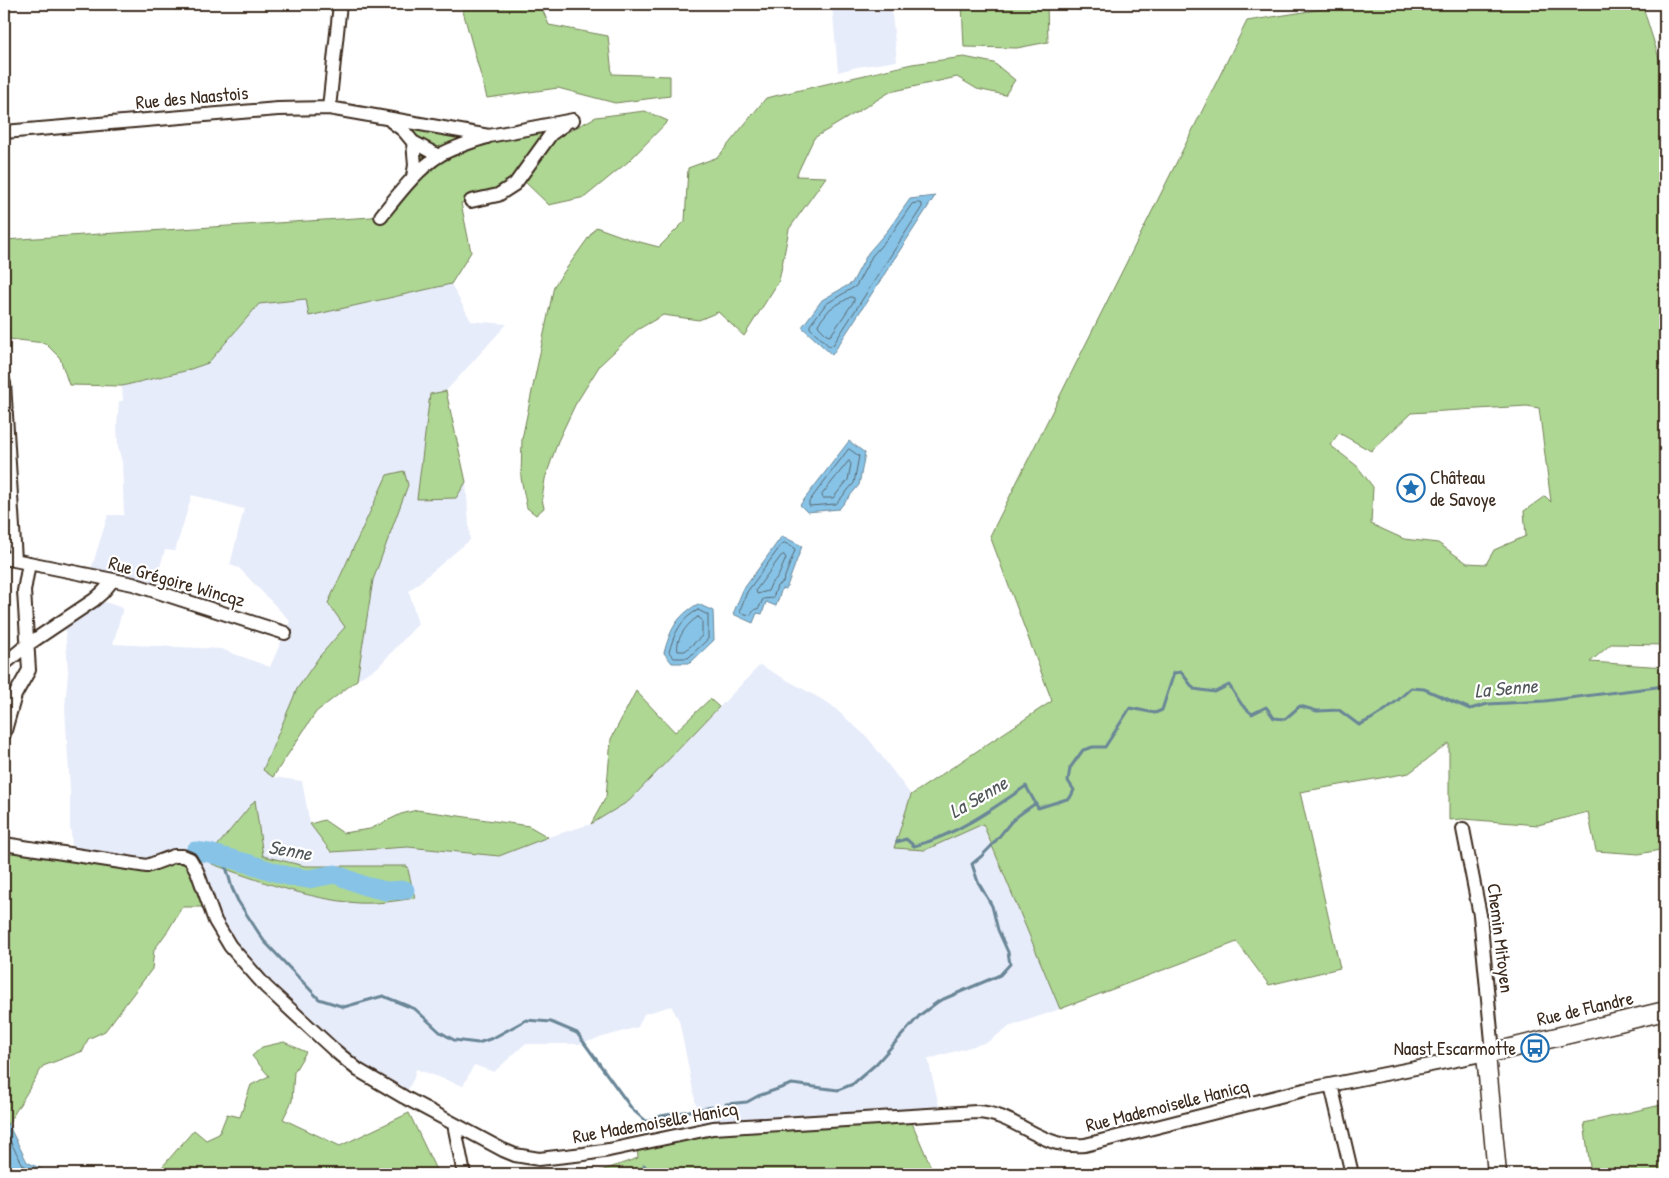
<svg xmlns="http://www.w3.org/2000/svg" width="1669" height="1178" font-family="'Patrick Hand',sans-serif">
<style>
.built{fill:#e7ecfa}
.green{fill:#aed793;stroke:#748058;fill-rule:evenodd}
.water{fill:#87c3e7;stroke:#698697}
.lines{fill:none;stroke-linecap:round;stroke-linejoin:round}
.shore{stroke:#59676e;stroke-width:1}
.stream{stroke:#698697;stroke-width:3}
.river{stroke:#87c3e7;stroke-width:19}
.street-casing{stroke:#3b2a1e;stroke-width:16}
.secondary-casing{stroke:#3b2a1e;stroke-width:21}
.street{stroke:#fff;stroke-width:12}
.secondary{stroke:#fff;stroke-width:18}
.labels{text-anchor:middle;stroke-width:4.5;stroke-linejoin:round;paint-order:stroke}
.street-label{font-size:19px;fill:#3b2a1e;stroke:#fff}
.poi-label{font-size:19px;fill:#3b2a1e;stroke:#fff;text-anchor:start}
.water-label{font-size:20px;font-style:italic;fill:#52585a;stroke:#fff}
</style>
<rect width="100%" height="100%" fill="#fff"/>
<filter id="ink" filterUnits="userSpaceOnUse"><feTurbulence type="fractalNoise" baseFrequency=".02" numOctaves="2"/><feDisplacementMap in="SourceGraphic" scale="10" xChannelSelector="R" yChannelSelector="G"/><feConvolveMatrix kernelMatrix="1 2 1 2 8 2 1 2 1" color-interpolation-filters="sRGB"/></filter>
<g filter="url(#ink)">
<path class="built" d="M 832,4 L 891,4 L 897,61 L 857,67 L 838,72 Z
M 451,284 L 471,321 L 507,324 L 446,391 L 466,482 L 470,540 L 409,591 L 418,624 L 378,667 L 359,678 L 316,712 L 273,777 L 302,781 L 310,824 L 330,852 L 408,847 L 499,856 L 548,837 L 591,824 L 629,801 L 760,665 L 830,704 L 868,738 L 911,795 L 894,848 L 925,850 L 982,823 L 1060,1009 L 1008,1027 L 988,1042 L 928,1059 L 941,1114 L 701,1130 L 679,1020 L 671,1006 L 644,1014 L 638,1027 L 579,1044 L 525,1044 L 494,1072 L 474,1065 L 463,1086 L 416,1069 L 414,1078 L 404,1097 L 367,1075 L 286,1000 L 256,969 L 220,919 L 195,856 L 187,848 L 140,863 L 72,849 L 71,830 L 70,830 L 70,790 L 65,708 L 68,672 L 65,626 L 105,602 L 123,608 L 113,644 L 221,649 L 270,667 L 290,621 L 239,568 L 230,565 L 244,509 L 192,495 L 175,551 L 165,550 L 153,590 L 89,576 L 108,515 L 124,515 L 122,462 L 118,447 L 117,426 L 119,401 L 123,401 L 122,386 L 185,371 L 207,363 L 259,304 L 306,299 L 310,315 Z"/>
<path class="green" d="M 461,4 L 540,4 L 549,25 L 608,36 L 612,74 L 670,76 L 670,96 L 615,103 L 558,88 L 487,98 Z
M 962,4 L 1047,4 L 1048,42 L 1017,48 L 964,47 Z
M 1354,4 L 1642,4 L 1665,77 L 1665,645 L 1611,644 L 1590,662 L 1665,667 L 1665,849 L 1639,854 L 1596,851 L 1588,812 L 1538,825 L 1463,819 L 1449,820 L 1449,743 L 1409,773 L 1300,792 L 1340,968 L 1269,985 L 1237,942 L 1060,1009 L 983,824 L 925,850 L 894,848 L 911,795 L 1052,701 L 990,536 L 1247,21 ZM 1527,406 L 1539,408 L 1551,502 L 1545,496 L 1524,511 L 1526,536 L 1494,550 L 1486,564 L 1467,563 L 1438,543 L 1404,539 L 1371,524 L 1373,487 L 1357,466 L 1330,445 L 1339,433 L 1371,451 L 1411,413 Z
M 964,57 L 994,63 L 1015,80 L 1005,95 L 977,89 L 957,77 L 890,92 L 814,138 L 796,176 L 826,177 L 789,229 L 779,281 L 744,336 L 718,312 L 699,320 L 663,315 L 637,330 L 600,365 L 575,405 L 558,441 L 545,479 L 542,499 L 544,508 L 536,515 L 527,508 L 521,478 L 522,439 L 554,286 L 596,227 L 632,240 L 659,247 L 685,221 L 688,168 L 718,157 L 766,98 L 912,64 Z
M 645,111 L 668,121 L 629,161 L 585,197 L 549,205 L 523,180 L 471,201 L 461,203 L 471,252 L 451,284 L 309,316 L 306,299 L 259,304 L 208,363 L 185,371 L 122,386 L 69,385 L 60,358 L 45,343 L 9,339 L 4,275 L 4,240 L 372,217 C 389,197 418,173 406,144 C 403,134 397,125 392,116 L 492,131 L 563,120 L 556,138 L 596,117 Z
M 446,391 L 466,482 L 456,498 L 417,499 L 430,394 Z
M 404,471 L 408,485 L 373,580 L 357,680 L 316,712 L 273,777 L 263,770 L 297,689 L 319,657 L 345,627 L 328,603 L 387,475 Z
M 636,691 L 675,732 L 710,699 L 719,707 L 629,801 L 591,824 L 606,797 L 611,739 Z
M 255,800 L 263,856 L 305,866 L 407,866 L 415,898 C 396,901 377,904 358,903 C 308,899 259,881 212,864 L 218,845 Z
M 417,810 L 529,826 L 548,837 L 499,856 L 408,847 L 331,852 L 310,824 L 324,820 L 343,833 L 370,829 L 401,814 Z
M 4,851 L 151,872 L 176,862 L 187,862 L 206,907 L 182,907 L 169,929 L 154,950 L 152,969 L 105,1031 L 88,1039 L 83,1051 L 43,1066 L 8,1124 L 4,1125 Z
M 284,1042 L 306,1052 L 294,1072 L 292,1101 L 283,1119 L 340,1146 L 409,1113 L 438,1174 L 156,1174 L 194,1130 L 206,1140 L 219,1134 L 227,1114 L 240,1117 L 251,1085 L 269,1076 L 252,1056 L 262,1047 Z
M 1665,1104 L 1665,1174 L 1591,1174 L 1584,1123 Z
M 909,1116 L 934,1174 L 550,1174 L 549,1171 L 595,1173 L 638,1158 L 637,1145 L 701,1130 Z"/>
<path class="water" d="M 935,196 L 832,355 L 802,327 L 822,300 L 852,283 L 868,253 L 888,230 L 910,199 Z
M 849,441 L 865,453 L 859,485 L 839,509 L 807,512 L 800,505 Z
M 782,536 L 802,546 L 786,589 L 782,588 L 776,606 L 766,602 L 762,614 L 757,613 L 753,623 L 733,614 L 743,590 Z
M 698,604 L 713,611 L 714,640 L 690,663 L 672,663 L 664,653 C 670,631 676,616 698,604 Z
M 8,1124 L 27,1162 L 43,1170 L 46,1174 L 4,1174 L 4,1125 Z"/>
<g class="lines">
<path class="shore" d="M 919,203 L 922,204 L 922,207 L 833,345 L 829,346 L 810,328 L 810,325 L 826,304 L 856,286 L 872,256 L 892,233 L 912,204 Z
M 851,297 L 854,298 L 854,301 L 831,335 L 828,336 L 819,327 L 818,324 L 830,309 Z
M 849,449 L 859,456 L 854,483 L 836,504 L 809,506 L 809,502 Z
M 849,461 L 851,464 L 848,480 L 833,498 L 823,498 L 822,495 Z
M 785,543 L 794,548 L 795,550 L 783,582 L 777,586 L 773,598 L 763,599 L 759,608 L 754,610 L 751,615 L 741,613 L 740,610 L 747,592 L 782,544 Z
M 784,555 L 786,558 L 778,577 L 772,582 L 768,591 L 757,594 L 756,590 L 781,556 Z
M 698,610 L 708,615 L 708,639 L 688,658 L 674,658 L 669,652 C 674,634 681,618 698,610 Z
M 698,617 L 702,620 L 702,636 L 685,651 L 678,651 C 675,640 687,623 698,617 Z
M 4,1130 L 23,1165 L 40,1174"/>
<path class="stream" d="M 897,842 L 906,839 L 914,846 C 954,836 993,809 1026,786 L 1038,808 L 1070,798 L 1074,790 L 1068,781 L 1070,768 L 1083,750 L 1093,747 L 1105,747 L 1130,708 L 1155,713 L 1162,710 L 1174,673 L 1181,672 L 1194,689 L 1215,692 L 1229,685 L 1242,705 L 1252,714 L 1266,707 L 1274,718 L 1285,719 L 1300,706 L 1317,711 L 1339,710 L 1359,725 C 1380,716 1395,704 1411,688 L 1424,689 L 1470,709 L 1488,704 L 1545,701 L 1665,686
M 218,855 L 227,870 L 232,888 L 238,901 L 264,941 L 319,999 L 344,1007 L 383,996 L 415,1009 L 440,1032 L 454,1040 L 478,1043 L 493,1038 L 526,1020 L 551,1022 L 577,1033 L 632,1109 L 647,1122 L 661,1116 L 712,1107
M 726,1104 L 747,1102 L 758,1096 L 792,1084 L 838,1090 L 853,1084 L 876,1064 L 920,1015 L 939,1001 L 1000,975 L 1010,964 L 1008,952 L 998,930 L 992,906 L 978,882 L 972,864 C 988,852 998,838 1010,823 C 1017,815 1028,809 1036,803
M 644,1165 L 650,1174"/>
<path class="river" d="M 195,851 L 209,853 L 250,864 L 287,876 L 309,879 L 335,874 L 365,886 L 386,891 L 405,890"/>
<g class="street-casing">
<path id="street" d="M 329,108 L 340,4
M 391,121 L 403,130 L 413,142 L 439,156
M 4,132 L 278,109 L 329,108 L 489,136 L 573,120
M 413,177 L 415,165 L 413,142
M 471,201 L 498,195 L 515,184 L 551,134 L 565,124
M 381,216 C 398,195 416,170 440,155 C 454,147 471,142 487,137
M 4,383 L 15,560
M 4,558 L 133,584 L 285,633
M 4,664 L 27,645 L 94,600 L 103,592 L 113,580
M 4,734 L 15,695 L 29,670 L 24,591 L 29,563
M 1463,829 L 1480,915 L 1493,1052
M 4,844 L 147,866 L 174,856 L 183,856 L 190,859 L 197,871 L 215,921 L 230,946 L 266,987 L 333,1049 L 358,1070 L 404,1097 L 503,1150 L 515,1155 L 539,1159 L 584,1154 L 609,1150 L 713,1128 L 977,1112 C 1007,1113 1029,1135 1057,1143 C 1066,1145 1075,1146 1085,1145 L 1304,1090 L 1486,1054
M 1331,1085 L 1352,1174
M 454,1124 L 464,1174"/>
</g>
<g class="secondary-casing">
<path id="secondary" d="M 1497,1174 L 1486,1054 L 1665,1011"/>
</g>
<use href="#street" class="street"/>
<use href="#secondary" class="secondary"/>
</g>
</g>
<defs>
<g id="sight-ring" transform="scale(1.4375)"><circle r="9.5" fill="#fff" stroke="#1f6fb2" stroke-width="1.5"/><path d="M0-6L1.8-2.2L6-1.7L2.9 1.2L3.7 5.4L0 3.3L-3.7 5.4L-2.9 1.2L-6-1.7L-1.8-2.2Z" fill="#1f6fb2"/></g>
<g id="bus-ring" transform="scale(1.4375)"><circle r="9.5" fill="#fff" stroke="#1f6fb2" stroke-width="1.5"/><path d="M-5-6H5V4H4V6H2V4H-2V6H-4V4H-5ZM-3.5-4V0h7V-4ZM-3.5 1.2v1.5H-2V1.2ZM2 1.2v1.5H3.5V1.2Z" fill="#1f6fb2"/></g>
</defs>
<g fill-rule="evenodd">
<use href="#sight-ring" x="1411" y="488"/>
<use href="#bus-ring" x="1535" y="1048"/>
</g>
<g class="labels">
<g class="street-label">
<text transform="translate(192 97) rotate(-5)" y="7">Rue des Naastois</text>
<text transform="translate(177 581) rotate(16)" y="7">Rue Grégoire Wincqz</text>
<text transform="translate(1501 938) rotate(83)" y="7">Chemin Mitoyen</text>
<text transform="translate(1585 1008) rotate(-13)" y="7">Rue de Flandre</text>
<text transform="translate(1167 1105) rotate(-14)" y="7">Rue Mademoiselle Hanicq</text>
<text transform="translate(655 1122) rotate(-10)" y="7">Rue Mademoiselle Hanicq</text>
</g>
<g class="poi-label">
<text x="1430" y="484">Château<tspan x="1430" dy="22">de Savoye</tspan></text>
<text x="1516" y="1055" text-anchor="end">Naast Escarmotte</text>
</g>
<g class="water-label">
<text transform="translate(1506 688) rotate(-5)" y="7">La Senne</text>
<text transform="translate(978 797) rotate(-30)" y="7">La Senne</text>
<text transform="translate(290 850) rotate(10)" y="7">Senne</text>
</g>
</g>
<rect width="1669" height="1178" fill="none" stroke="#fff" stroke-width="20"/>
<rect x="10" y="10" width="1649" height="1158" fill="none" stroke="#3b2a1e" stroke-width="2" filter="url(#ink)"/>
</svg>
